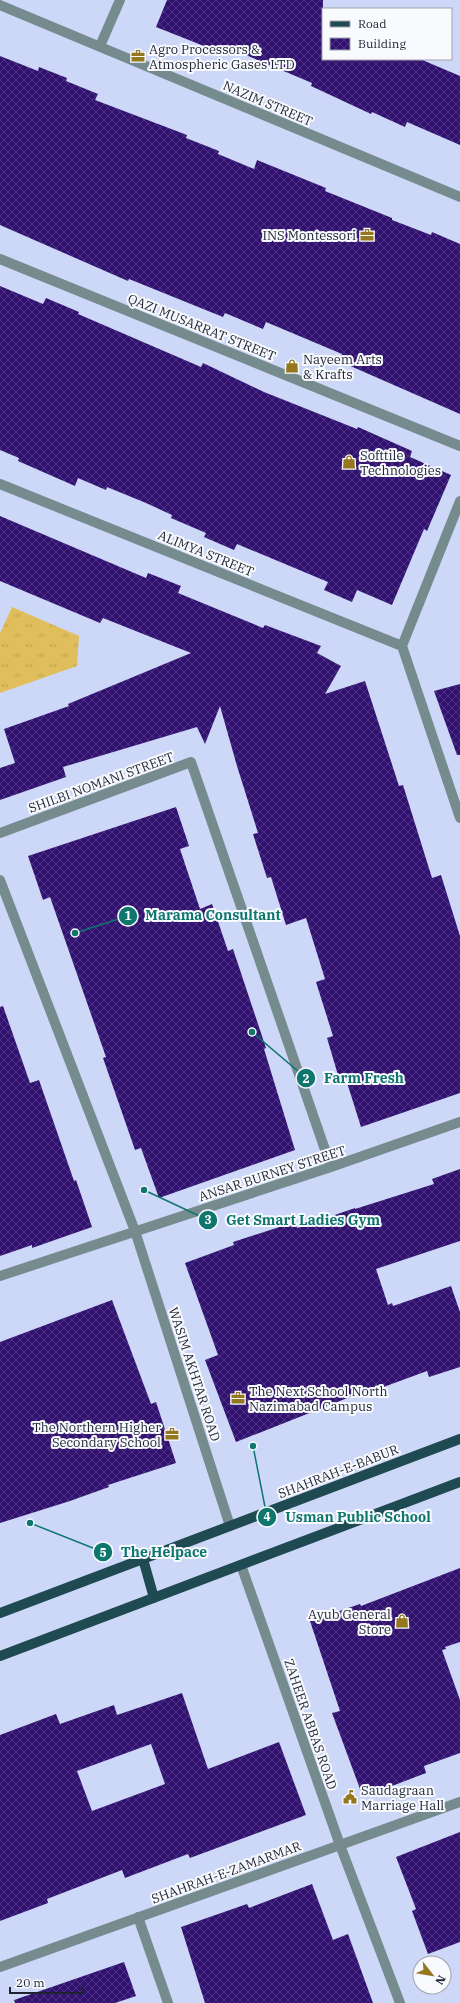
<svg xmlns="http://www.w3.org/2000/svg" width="460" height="2003" font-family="'IBM Plex Serif',serif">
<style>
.grass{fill:url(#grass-tufts)}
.building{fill:url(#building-cross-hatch);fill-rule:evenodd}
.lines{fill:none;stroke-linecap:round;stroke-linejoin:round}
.minor{stroke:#758b8e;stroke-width:10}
.major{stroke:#1f4a51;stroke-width:10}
.labels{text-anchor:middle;stroke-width:4;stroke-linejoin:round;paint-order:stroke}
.poi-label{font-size:13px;fill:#1e2332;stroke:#f8fafe;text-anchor:start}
.street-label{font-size:13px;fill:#1e2332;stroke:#f8fafe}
.leader{fill:none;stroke:#0f766e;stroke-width:1.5}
.callout-dot{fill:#0f766e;stroke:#f8fafe;stroke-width:1.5}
.mark-label{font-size:12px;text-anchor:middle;font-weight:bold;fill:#fff}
.callout-label{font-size:14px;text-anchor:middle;font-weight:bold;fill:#0f766e;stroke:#f8fafe;stroke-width:4;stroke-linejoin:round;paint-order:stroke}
</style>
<defs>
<pattern id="grass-tufts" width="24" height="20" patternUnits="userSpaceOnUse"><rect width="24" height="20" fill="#e1be5c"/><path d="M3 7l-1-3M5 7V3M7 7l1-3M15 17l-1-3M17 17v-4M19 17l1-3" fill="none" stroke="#c1a350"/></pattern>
<pattern id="building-cross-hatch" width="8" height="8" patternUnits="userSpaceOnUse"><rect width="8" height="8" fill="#321270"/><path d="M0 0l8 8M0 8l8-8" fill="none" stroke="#4e3480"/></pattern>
</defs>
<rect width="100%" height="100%" fill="#cdd8f8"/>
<path class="grass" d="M 12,607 L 79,636 L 77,666 L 0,693 L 0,633 Z"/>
<path class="building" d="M 167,0 L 323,0 L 323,59 L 420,59 L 460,76 L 460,145 L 407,122 L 405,127 L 372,112 L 371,114 L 311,86 L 312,83 L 222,45 L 219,52 L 156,27 Z
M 0,56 L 38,71 L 39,67 L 67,78 L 66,81 L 98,94 L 95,100 L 187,135 L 186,138 L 219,151 L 218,154 L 254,169 L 257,160 L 326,188 L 325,191 L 392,218 L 392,220 L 431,235 L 432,232 L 460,244 L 460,414 L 339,361 L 342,354 L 266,322 L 263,329 L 225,313 L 223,317 L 129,279 L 128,281 L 0,225 Z
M 0,286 L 43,304 L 46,298 L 79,312 L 78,314 L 201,367 L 203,363 L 264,392 L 357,429 L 358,427 L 412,451 L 410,457 L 451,475 L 427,531 L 424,529 L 392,605 L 357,590 L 352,602 L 324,590 L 328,582 L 237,544 L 234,550 L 204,537 L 206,533 L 171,518 L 172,515 L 146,503 L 107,487 L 106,490 L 78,478 L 75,486 L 18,461 L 19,458 L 0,450 Z
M 0,516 L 146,578 L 148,573 L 181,586 L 178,593 L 263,628 L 265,625 L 321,646 L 317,653 L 341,666 L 325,694 L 365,681 L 399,786 L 403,785 L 432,878 L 441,875 L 460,936 L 460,1093 L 361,1127 L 344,1073 L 338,1075 L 327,1038 L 333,1036 L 316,982 L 325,979 L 306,918 L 286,925 L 271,877 L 267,878 L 253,834 L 258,833 L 237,766 L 220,706 L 205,744 L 197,727 L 63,767 L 66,777 L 0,800 L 0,768 L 15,763 L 4,729 L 69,706 L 68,704 L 191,653 L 103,618 L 100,623 L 0,581 Z
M 460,684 L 460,755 L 457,755 L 434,691 Z
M 176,807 L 189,846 L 180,849 L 200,909 L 212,904 L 228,951 L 233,949 L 266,1048 L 264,1049 L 295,1150 L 159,1198 L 141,1148 L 135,1150 L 118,1101 L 103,1058 L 106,1057 L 50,897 L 43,900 L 28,856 Z
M 3,1006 L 30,1083 L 39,1080 L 74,1181 L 76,1180 L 92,1227 L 32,1248 L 32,1245 L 0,1256 L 0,1007 Z
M 460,1169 L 460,1241 L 376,1269 L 388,1305 L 392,1303 L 393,1306 L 451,1286 L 460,1312 L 460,1367 L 429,1377 L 427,1371 L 370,1392 L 370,1389 L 236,1442 L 205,1360 L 218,1355 L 185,1263 L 234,1245 L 233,1242 L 295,1222 L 297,1228 L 355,1208 L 355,1209 L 434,1184 L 432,1179 Z
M 112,1300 L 151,1404 L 156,1402 L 176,1463 L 108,1485 L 109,1487 L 70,1501 L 0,1523 L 0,1342 Z
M 460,1568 L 460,1642 L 445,1647 L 446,1649 L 442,1650 L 460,1700 L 460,1753 L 424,1766 L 426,1773 L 363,1797 L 332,1713 L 340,1711 L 310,1621 L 360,1604 L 361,1606 Z
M 182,1693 L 208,1769 L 279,1742 L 306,1815 L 190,1858 L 188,1854 L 125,1878 L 122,1870 L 47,1899 L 48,1903 L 0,1921 L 0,1735 L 56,1714 L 60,1724 L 114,1705 L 117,1715 ZM 151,1744 L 165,1784 L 92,1811 L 77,1771 Z
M 460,1832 L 460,1942 L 428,1954 L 412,1911 L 416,1909 L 396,1857 Z
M 312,1884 L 333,1940 L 348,1934 L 373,2003 L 205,2003 L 181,1927 L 247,1904 L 249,1908 Z
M 124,1962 L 136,1996 L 115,2003 L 15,2003 L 14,2000 Z"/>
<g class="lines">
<path class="minor" d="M 0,5 L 460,197
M 100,46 L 120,0
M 0,259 L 460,446
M 0,484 L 402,646
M 460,501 L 402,646 L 460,818
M 0,833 L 191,762 L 331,1167
M 0,880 L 135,1231 L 230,1526
M 0,1276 L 331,1167 L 460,1122
M 241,1565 L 340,1845 L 400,2003
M 138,1917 L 168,2003
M 0,1967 L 460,1802"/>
<path class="major" d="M 143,1559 L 154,1598
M 0,1613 L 460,1439
M 0,1656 L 460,1482"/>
</g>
<defs>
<g id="office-bare" transform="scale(1.08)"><path d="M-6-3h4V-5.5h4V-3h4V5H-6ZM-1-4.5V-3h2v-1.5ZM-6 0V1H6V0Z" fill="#94771e" stroke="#f8fafe" stroke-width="2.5" paint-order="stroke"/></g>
<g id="shop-bare" transform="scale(1.08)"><path d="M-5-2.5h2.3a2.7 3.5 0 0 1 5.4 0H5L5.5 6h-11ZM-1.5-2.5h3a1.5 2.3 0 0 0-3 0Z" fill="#94771e" stroke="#f8fafe" stroke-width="2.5" paint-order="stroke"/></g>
<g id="civic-bare" transform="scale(1.08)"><path d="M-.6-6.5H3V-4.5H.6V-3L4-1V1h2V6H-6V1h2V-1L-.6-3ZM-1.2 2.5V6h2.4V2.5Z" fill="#94771e" stroke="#f8fafe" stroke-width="2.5" paint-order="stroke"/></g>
</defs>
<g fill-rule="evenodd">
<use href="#office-bare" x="138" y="56"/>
<use href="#office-bare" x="367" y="235"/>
<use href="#shop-bare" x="292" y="366"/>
<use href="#shop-bare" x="349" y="462"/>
<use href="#office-bare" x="238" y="1398"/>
<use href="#office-bare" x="172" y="1434"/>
<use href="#shop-bare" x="402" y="1621"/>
<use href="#civic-bare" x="350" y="1797"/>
</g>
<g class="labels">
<g class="poi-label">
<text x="149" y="54">Agro Processors &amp;<tspan x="149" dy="15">Atmospheric Gases LTD</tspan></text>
<text x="356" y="240" text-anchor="end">INS Montessori</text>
<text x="303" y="364">Nayeem Arts<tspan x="303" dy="15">&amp; Krafts</tspan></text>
<text x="360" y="460">Softtile<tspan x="360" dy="15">Technologies</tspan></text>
<text x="249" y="1396">The Next School North<tspan x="249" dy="15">Nazimabad Campus</tspan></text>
<text x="161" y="1432" text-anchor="end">The Northern Higher<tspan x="161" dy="15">Secondary School</tspan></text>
<text x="391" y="1619" text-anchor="end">Ayub General<tspan x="391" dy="15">Store</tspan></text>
<text x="361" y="1795">Saudagraan<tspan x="361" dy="15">Marriage Hall</tspan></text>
</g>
<g class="street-label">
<text transform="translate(268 103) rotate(23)" y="5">NAZIM STREET</text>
<text transform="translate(202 327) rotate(22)" y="5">QAZI MUSARRAT STREET</text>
<text transform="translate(206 553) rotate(22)" y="5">ALIMYA STREET</text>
<text transform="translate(101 782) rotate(-20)" y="5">SHILBI NOMANI STREET</text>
<text transform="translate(272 1173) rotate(-18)" y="5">ANSAR BURNEY STREET</text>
<text transform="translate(195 1374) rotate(72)" y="5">WASIM AKHTAR ROAD</text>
<text transform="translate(338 1471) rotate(-21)" y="5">SHAHRAH-E-BABUR</text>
<text transform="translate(311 1724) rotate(71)" y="5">ZAHEER ABBAS ROAD</text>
<text transform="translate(226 1872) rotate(-20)" y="5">SHAHRAH-E-ZAMARMAR</text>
</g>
</g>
<path class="leader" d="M75 933L128 916M252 1032L306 1078M144 1190L208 1220M253 1446L267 1517M30 1523L103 1552"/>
<g class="callout-dot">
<circle cx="75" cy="933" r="4"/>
<circle cx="252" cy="1032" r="4"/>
<circle cx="144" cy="1190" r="4"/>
<circle cx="253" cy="1446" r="4"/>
<circle cx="30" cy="1523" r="4"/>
<circle cx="128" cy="916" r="10"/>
<circle cx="306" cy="1078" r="10"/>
<circle cx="208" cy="1220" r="10"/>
<circle cx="267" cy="1517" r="10"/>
<circle cx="103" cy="1552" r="10"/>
</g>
<g class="mark-label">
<text x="128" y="920">1</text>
<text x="306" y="1083">2</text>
<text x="208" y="1224">3</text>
<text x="267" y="1521">4</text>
<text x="103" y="1557">5</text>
</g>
<g class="callout-label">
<text x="213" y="920">Marama Consultant</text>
<text x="364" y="1083">Farm Fresh</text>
<text x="303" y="1225">Get Smart Ladies Gym</text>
<text x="358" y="1522">Usman Public School</text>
<text x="164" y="1557">The Helpace</text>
</g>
<rect x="322" y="8" width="130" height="52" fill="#f8fafe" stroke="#a1a4ac"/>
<rect x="330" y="21" width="20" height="6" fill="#1f4a51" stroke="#a1a4ac"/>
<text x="358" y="28" font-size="12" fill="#1e2332">Road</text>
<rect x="330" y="38" width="20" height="12" fill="url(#building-cross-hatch)" stroke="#a1a4ac"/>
<text x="358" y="48" font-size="12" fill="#1e2332">Building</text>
<g transform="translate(432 1975) rotate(121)"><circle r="19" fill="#f8fafe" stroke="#a1a4ac"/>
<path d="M0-3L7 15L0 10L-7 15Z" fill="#94771e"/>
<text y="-6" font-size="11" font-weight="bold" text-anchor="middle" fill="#1e2332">N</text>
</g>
<path d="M10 1987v6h73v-6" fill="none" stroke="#1e2332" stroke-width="2"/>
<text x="16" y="1987" font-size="12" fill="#1e2332" stroke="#f8fafe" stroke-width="3" paint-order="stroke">20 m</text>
</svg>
